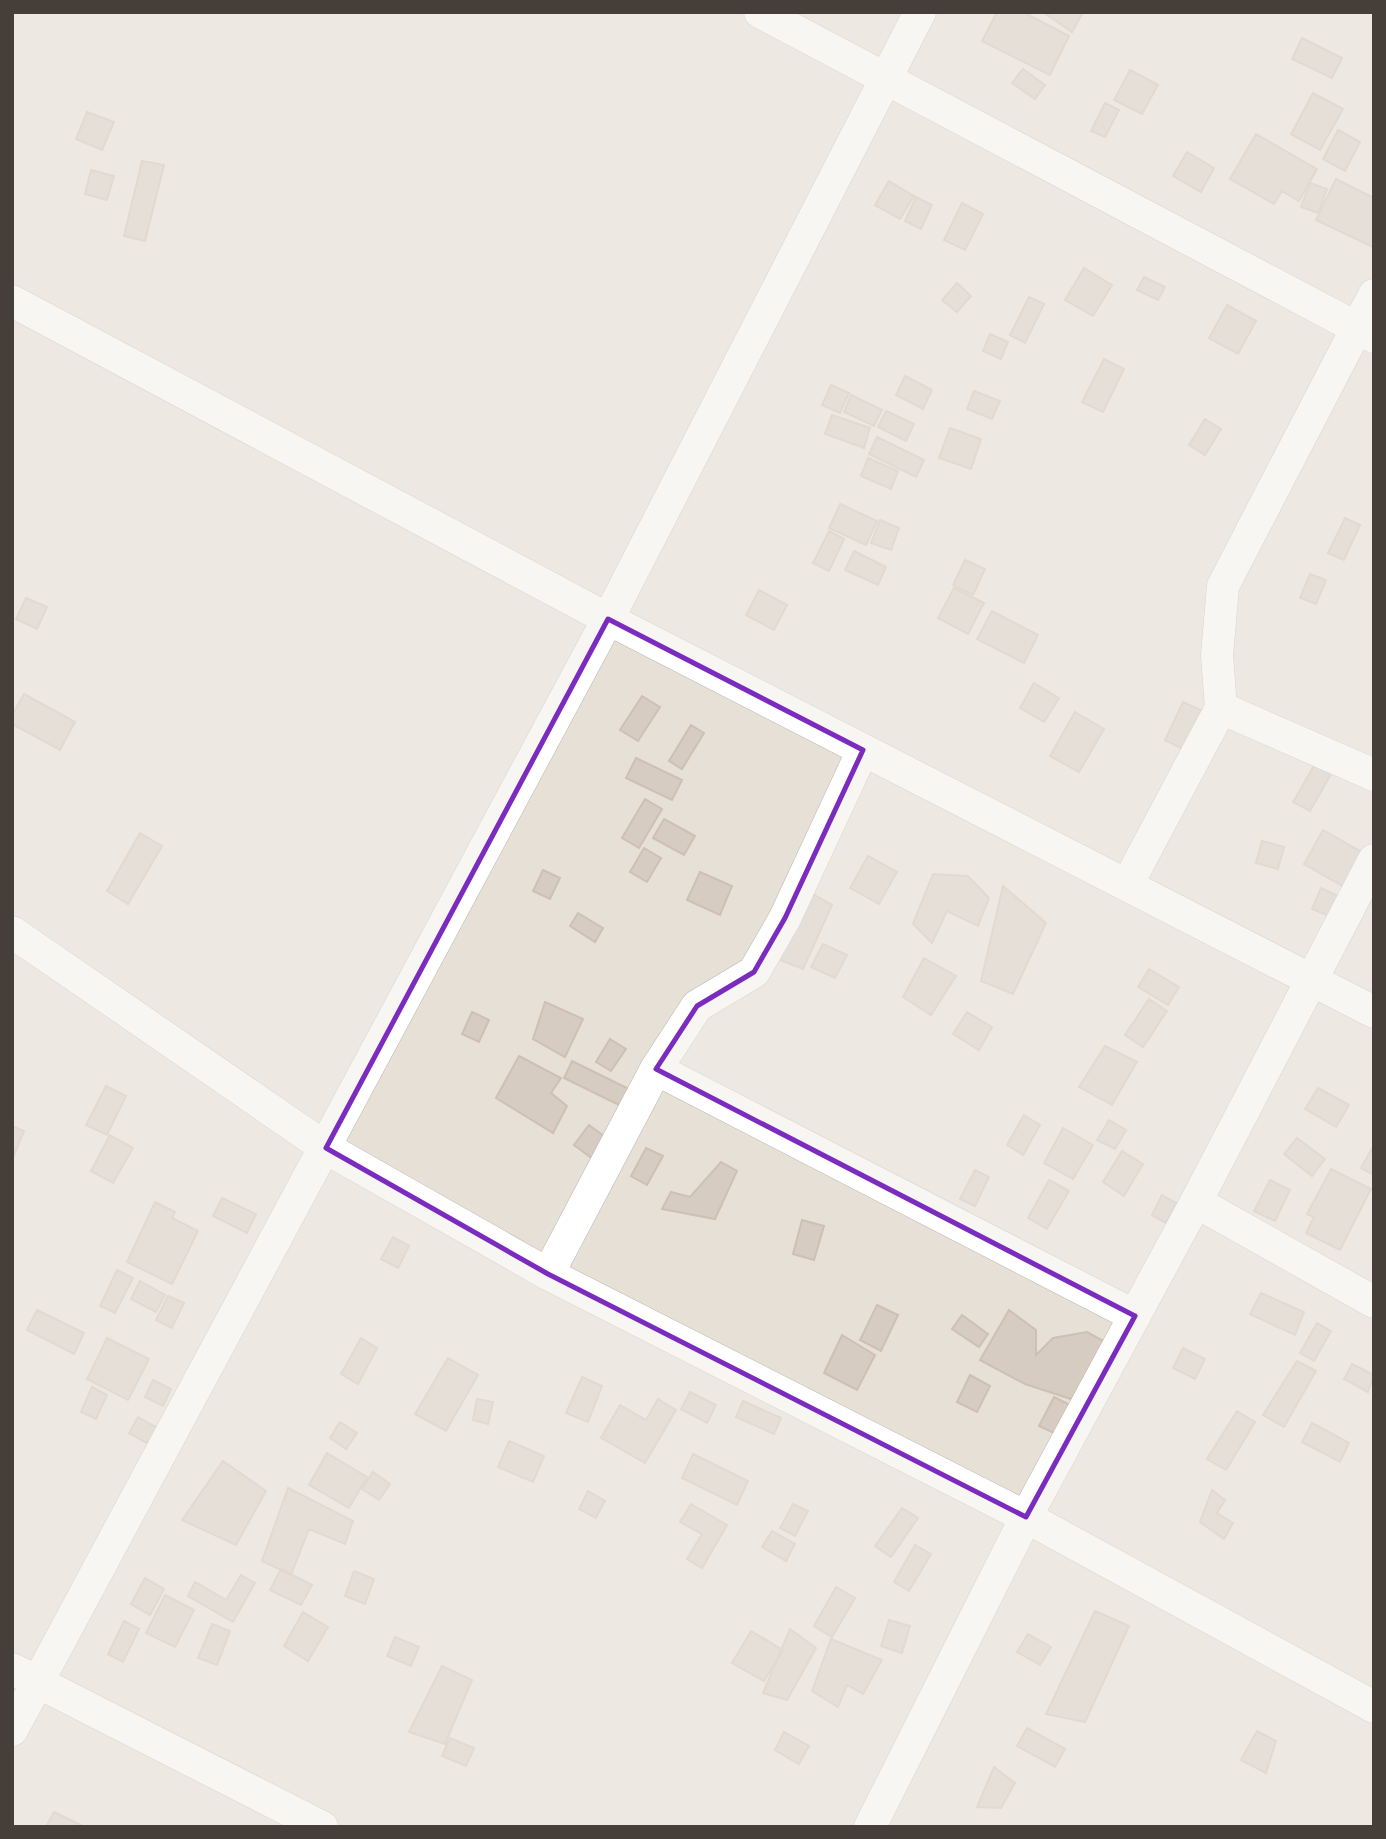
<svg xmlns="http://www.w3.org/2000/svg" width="1386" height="1839" font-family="'Fira Sans',sans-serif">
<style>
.residential{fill:#e7e0d7}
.building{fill:#d7ccc2;stroke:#cec0b2;stroke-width:2}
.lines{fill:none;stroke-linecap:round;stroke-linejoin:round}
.street-casing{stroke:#beb5ac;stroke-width:33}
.street{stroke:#fff;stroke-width:32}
.marked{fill:none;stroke:#7b2cbf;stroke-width:5;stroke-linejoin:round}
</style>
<rect width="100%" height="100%" fill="#f3efe9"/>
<path class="residential" d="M 12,12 L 1374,12 L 1374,1827 L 12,1827 Z"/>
<path class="building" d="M 997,12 L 1023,12 L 1069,36 L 1050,75 L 982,41 Z
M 1043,12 L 1079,12 L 1082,14 L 1072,32 Z
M 1302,38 L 1342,58 L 1332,78 L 1292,59 Z
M 1023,69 L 1045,85 L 1035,99 L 1012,83 Z
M 1130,70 L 1158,85 L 1142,114 L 1114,100 Z
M 1313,93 L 1343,109 L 1320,150 L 1291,134 Z
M 1105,103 L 1119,110 L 1105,137 L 1091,131 Z
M 87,112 L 114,122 L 102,150 L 76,139 Z
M 1338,130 L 1360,142 L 1345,171 L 1323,159 Z
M 1256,134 L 1317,169 L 1299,201 L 1282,191 L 1274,204 L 1230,179 Z
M 1187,152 L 1214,168 L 1201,192 L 1173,176 Z
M 142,161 L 164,165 L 145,241 L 124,236 Z
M 91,170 L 114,176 L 107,200 L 85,194 Z
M 1336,179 L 1374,198 L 1373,247 L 1316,220 Z
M 889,181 L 914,196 L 900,219 L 875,205 Z
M 1310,183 L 1327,189 L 1318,213 L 1301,207 Z
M 916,197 L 932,205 L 921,229 L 905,221 Z
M 962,203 L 983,214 L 965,250 L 944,240 Z
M 1084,268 L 1112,285 L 1093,316 L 1065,300 Z
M 1144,277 L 1165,287 L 1158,300 L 1137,290 Z
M 957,283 L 971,296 L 957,312 L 942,300 Z
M 1029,297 L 1044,304 L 1025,343 L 1010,335 Z
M 1227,305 L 1256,321 L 1238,354 L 1209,338 Z
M 990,334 L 1008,342 L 1001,359 L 983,351 Z
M 1104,359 L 1124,369 L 1103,412 L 1082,402 Z
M 905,376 L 932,390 L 923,409 L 896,395 Z
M 831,385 L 849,393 L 840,413 L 822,405 Z
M 974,391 L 1000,401 L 992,419 L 967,409 Z
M 851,395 L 882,410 L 874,426 L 844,412 Z
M 886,411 L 914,424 L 906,441 L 878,427 Z
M 832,415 L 870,428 L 864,448 L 825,434 Z
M 1205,419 L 1221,429 L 1205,455 L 1189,445 Z
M 950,428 L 981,439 L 971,469 L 939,458 Z
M 877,437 L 924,460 L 916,477 L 869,454 Z
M 868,458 L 898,471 L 891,489 L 861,476 Z
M 840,504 L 877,521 L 866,545 L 829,528 Z
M 1345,518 L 1360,525 L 1344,560 L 1328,553 Z
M 880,520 L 899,528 L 891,550 L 871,543 Z
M 829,531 L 844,539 L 829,571 L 813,563 Z
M 854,551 L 886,567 L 878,585 L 845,570 Z
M 965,560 L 985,569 L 973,595 L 953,585 Z
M 1310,574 L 1326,580 L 1316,604 L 1300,598 Z
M 954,588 L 984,603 L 968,634 L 938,618 Z
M 759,590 L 787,605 L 774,630 L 746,615 Z
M 26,598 L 47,607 L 37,629 L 16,619 Z
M 992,611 L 1038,635 L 1024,663 L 977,639 Z
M 1034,683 L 1059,698 L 1044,722 L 1020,708 Z
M 24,694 L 75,722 L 60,750 L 12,724 L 12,715 Z
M 642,696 L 660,707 L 638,741 L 620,730 Z
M 1183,702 L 1215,717 L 1196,756 L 1165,740 Z
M 1075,712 L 1104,729 L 1079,772 L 1050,756 Z
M 691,725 L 704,733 L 682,769 L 669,761 Z
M 636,758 L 682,780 L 672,800 L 626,778 Z
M 1315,764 L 1331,774 L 1310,811 L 1293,802 Z
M 645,799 L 662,809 L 639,848 L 622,838 Z
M 664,819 L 695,836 L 684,855 L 653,838 Z
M 1323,830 L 1365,854 L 1346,888 L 1304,864 Z
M 140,833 L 162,846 L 128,904 L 107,891 Z
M 1262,841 L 1284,847 L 1278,869 L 1256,863 Z
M 644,848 L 661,858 L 647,882 L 630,872 Z
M 868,856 L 897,872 L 879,904 L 850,888 Z
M 543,870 L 560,878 L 550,899 L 533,891 Z
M 700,872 L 732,886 L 720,915 L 687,900 Z
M 933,874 L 968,876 L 989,898 L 978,926 L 947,911 L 932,943 L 913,924 Z
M 1003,886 L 1046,923 L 1013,994 L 981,981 Z
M 1321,888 L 1338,896 L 1329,916 L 1312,909 Z
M 806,890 L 832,905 L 803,969 L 775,958 Z
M 578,913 L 603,928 L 595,942 L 570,926 Z
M 823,944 L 847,955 L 835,978 L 811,967 Z
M 924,958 L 956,976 L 931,1015 L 903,997 Z
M 1149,969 L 1179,987 L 1168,1005 L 1138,987 Z
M 1149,999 L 1167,1011 L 1143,1047 L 1125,1035 Z
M 545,1002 L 583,1019 L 565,1057 L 533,1039 Z
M 472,1012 L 489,1020 L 479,1042 L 462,1034 Z
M 967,1012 L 992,1027 L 979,1050 L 953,1034 Z
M 610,1039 L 626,1049 L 611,1071 L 596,1062 Z
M 1105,1046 L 1137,1062 L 1112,1105 L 1079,1087 Z
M 519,1056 L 561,1078 L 551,1093 L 567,1106 L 553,1133 L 496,1098 Z
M 572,1061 L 633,1091 L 625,1108 L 564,1078 Z
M 106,1086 L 126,1096 L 107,1135 L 86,1125 Z
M 1318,1088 L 1349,1105 L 1336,1127 L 1305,1109 Z
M 1024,1115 L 1040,1125 L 1023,1155 L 1007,1145 Z
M 1109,1120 L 1126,1130 L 1115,1149 L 1097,1140 Z
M 589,1125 L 608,1139 L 593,1159 L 574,1145 Z
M 12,1126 L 24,1131 L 12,1160 Z
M 1063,1128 L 1093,1145 L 1073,1179 L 1044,1163 Z
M 110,1135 L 133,1148 L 113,1183 L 91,1171 Z
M 1297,1138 L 1325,1159 L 1312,1176 L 1284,1154 Z
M 1374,1145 L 1374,1175 L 1361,1168 Z
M 646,1148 L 663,1156 L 647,1185 L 631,1176 Z
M 1122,1151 L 1143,1164 L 1124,1196 L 1103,1182 Z
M 721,1162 L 737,1171 L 715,1219 L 662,1209 L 671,1192 L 690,1197 Z
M 1331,1169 L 1371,1189 L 1340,1250 L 1306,1233 L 1314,1217 L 1307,1214 Z
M 975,1170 L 989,1177 L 975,1206 L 960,1199 Z
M 1049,1180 L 1069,1191 L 1047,1229 L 1028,1218 Z
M 1270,1180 L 1290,1190 L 1275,1221 L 1254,1211 Z
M 1162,1195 L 1176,1203 L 1166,1223 L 1152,1215 Z
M 222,1198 L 256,1214 L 247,1233 L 213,1216 Z
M 155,1202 L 175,1212 L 172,1218 L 198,1231 L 172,1284 L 127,1262 Z
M 802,1220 L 824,1226 L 814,1260 L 793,1254 Z
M 393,1237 L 409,1246 L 398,1268 L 381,1259 Z
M 117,1270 L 133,1278 L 115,1313 L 100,1306 Z
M 140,1281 L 165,1295 L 156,1312 L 131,1299 Z
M 1261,1293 L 1304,1312 L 1295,1335 L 1250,1314 Z
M 168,1296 L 184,1303 L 172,1328 L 156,1320 Z
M 877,1305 L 898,1315 L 881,1351 L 860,1340 Z
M 37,1310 L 84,1333 L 74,1354 L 27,1330 Z
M 1009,1310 L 1036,1330 L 1036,1355 L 1053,1338 L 1087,1332 L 1111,1345 L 1071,1399 L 1025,1384 L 980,1360 Z
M 962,1315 L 988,1334 L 979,1347 L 952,1329 Z
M 1317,1323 L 1331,1331 L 1314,1361 L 1300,1353 Z
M 842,1335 L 875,1355 L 857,1390 L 824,1373 Z
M 107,1338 L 149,1359 L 128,1400 L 87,1379 Z
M 361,1338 L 377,1348 L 358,1384 L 341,1374 Z
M 1183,1348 L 1205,1359 L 1195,1379 L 1173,1368 Z
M 448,1358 L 478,1375 L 446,1431 L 415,1414 Z
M 1297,1361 L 1316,1371 L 1284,1427 L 1263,1415 Z
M 1352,1364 L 1374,1375 L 1368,1392 L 1344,1379 Z
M 970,1375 L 990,1386 L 977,1412 L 957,1402 Z
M 582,1377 L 602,1386 L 588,1422 L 566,1413 Z
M 153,1380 L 171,1389 L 163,1406 L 145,1397 Z
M 92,1387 L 107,1395 L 96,1419 L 81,1412 Z
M 690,1392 L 716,1405 L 707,1423 L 681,1409 Z
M 1054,1397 L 1072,1406 L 1058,1435 L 1039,1426 Z
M 477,1399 L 493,1402 L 488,1424 L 473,1420 Z
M 658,1399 L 676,1410 L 645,1463 L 601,1438 L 620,1405 L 646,1420 Z
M 743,1401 L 781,1418 L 774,1434 L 736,1417 Z
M 1237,1411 L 1255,1422 L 1226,1470 L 1207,1459 Z
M 138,1417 L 161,1430 L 152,1446 L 129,1433 Z
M 340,1422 L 357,1433 L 346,1449 L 330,1438 Z
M 1312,1423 L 1349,1443 L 1340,1462 L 1302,1442 Z
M 509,1441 L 544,1456 L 533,1482 L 498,1467 Z
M 327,1453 L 367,1477 L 349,1508 L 309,1485 Z
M 693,1454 L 748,1481 L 737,1505 L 682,1478 Z
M 223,1461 L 266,1491 L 236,1545 L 182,1520 Z
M 373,1472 L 390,1484 L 379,1500 L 362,1489 Z
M 288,1488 L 353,1521 L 345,1544 L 309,1529 L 291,1575 L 262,1561 Z
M 1212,1490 L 1225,1500 L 1217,1513 L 1233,1523 L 1224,1539 L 1200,1522 Z
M 588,1491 L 605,1501 L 596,1518 L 579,1509 Z
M 691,1504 L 727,1525 L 702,1568 L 687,1559 L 702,1534 L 680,1522 Z
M 793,1504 L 808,1511 L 795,1536 L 780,1528 Z
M 902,1508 L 918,1518 L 891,1557 L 875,1546 Z
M 772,1531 L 795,1544 L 786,1561 L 762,1547 Z
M 915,1545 L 931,1554 L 909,1591 L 894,1582 Z
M 281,1569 L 312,1585 L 301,1605 L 270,1590 Z
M 354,1571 L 374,1579 L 365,1604 L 345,1596 Z
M 241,1575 L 255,1583 L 233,1622 L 188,1596 L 195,1582 L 226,1600 Z
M 145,1578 L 164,1589 L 150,1615 L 131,1604 Z
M 836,1587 L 855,1598 L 832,1637 L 814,1626 Z
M 165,1595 L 194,1610 L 175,1647 L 146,1633 Z
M 1095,1611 L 1129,1626 L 1085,1722 L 1046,1714 Z
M 303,1612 L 328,1627 L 308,1661 L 284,1646 Z
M 889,1620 L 910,1626 L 902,1653 L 881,1646 Z
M 124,1621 L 139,1629 L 123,1662 L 108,1654 Z
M 212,1624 L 230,1631 L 217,1665 L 198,1658 Z
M 790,1629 L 816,1648 L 787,1700 L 763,1693 Z
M 751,1631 L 783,1650 L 764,1681 L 732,1663 Z
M 1028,1634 L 1051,1647 L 1040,1665 L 1017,1652 Z
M 395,1637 L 419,1647 L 411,1666 L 387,1656 Z
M 831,1639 L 882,1660 L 863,1694 L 847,1685 L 838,1707 L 812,1691 Z
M 442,1666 L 472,1680 L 445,1744 L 409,1732 Z
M 1027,1728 L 1065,1749 L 1055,1767 L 1017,1746 Z
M 1257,1731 L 1276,1741 L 1266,1773 L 1241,1760 Z
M 784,1732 L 809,1746 L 799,1764 L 775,1750 Z
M 450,1738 L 474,1748 L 466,1766 L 442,1756 Z
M 994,1767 L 1015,1783 L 1001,1808 L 977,1807 Z
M 54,1812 L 85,1827 L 46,1827 Z"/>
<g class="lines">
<g class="street-casing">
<path id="street" d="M 760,12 L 1374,337
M 12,301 L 608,619 L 1374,1012
M 1221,708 L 1374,775
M 1127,885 L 1221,708 L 1217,655 L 1223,586 L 1374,295
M 12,932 L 326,1148 L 548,1274 L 1026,1517 L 1374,1707
M 656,1069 L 1135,1316
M 1196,1202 L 1374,1302
M 548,1274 L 656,1069 L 697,1006 L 754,972 L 785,918 L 863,750
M 12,1669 L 322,1827
M 12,1730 L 608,619 L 920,12
M 870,1827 L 1026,1517 L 1196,1202 L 1374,860"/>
</g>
<use href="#street" class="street"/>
</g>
<path d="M0 0H1386V1839H0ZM 608,619 L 863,750 L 785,918 L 754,972 L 697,1006 L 656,1069 L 1135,1316 L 1026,1517 L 548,1274 L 326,1148 Z" fill="#f3efe9" fill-opacity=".55" fill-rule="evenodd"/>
<path class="marked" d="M 608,619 L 863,750 L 785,918 L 754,972 L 697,1006 L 656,1069 L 1135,1316 L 1026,1517 L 548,1274 L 326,1148 Z"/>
<rect width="1386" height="1839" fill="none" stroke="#463e38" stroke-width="28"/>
</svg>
